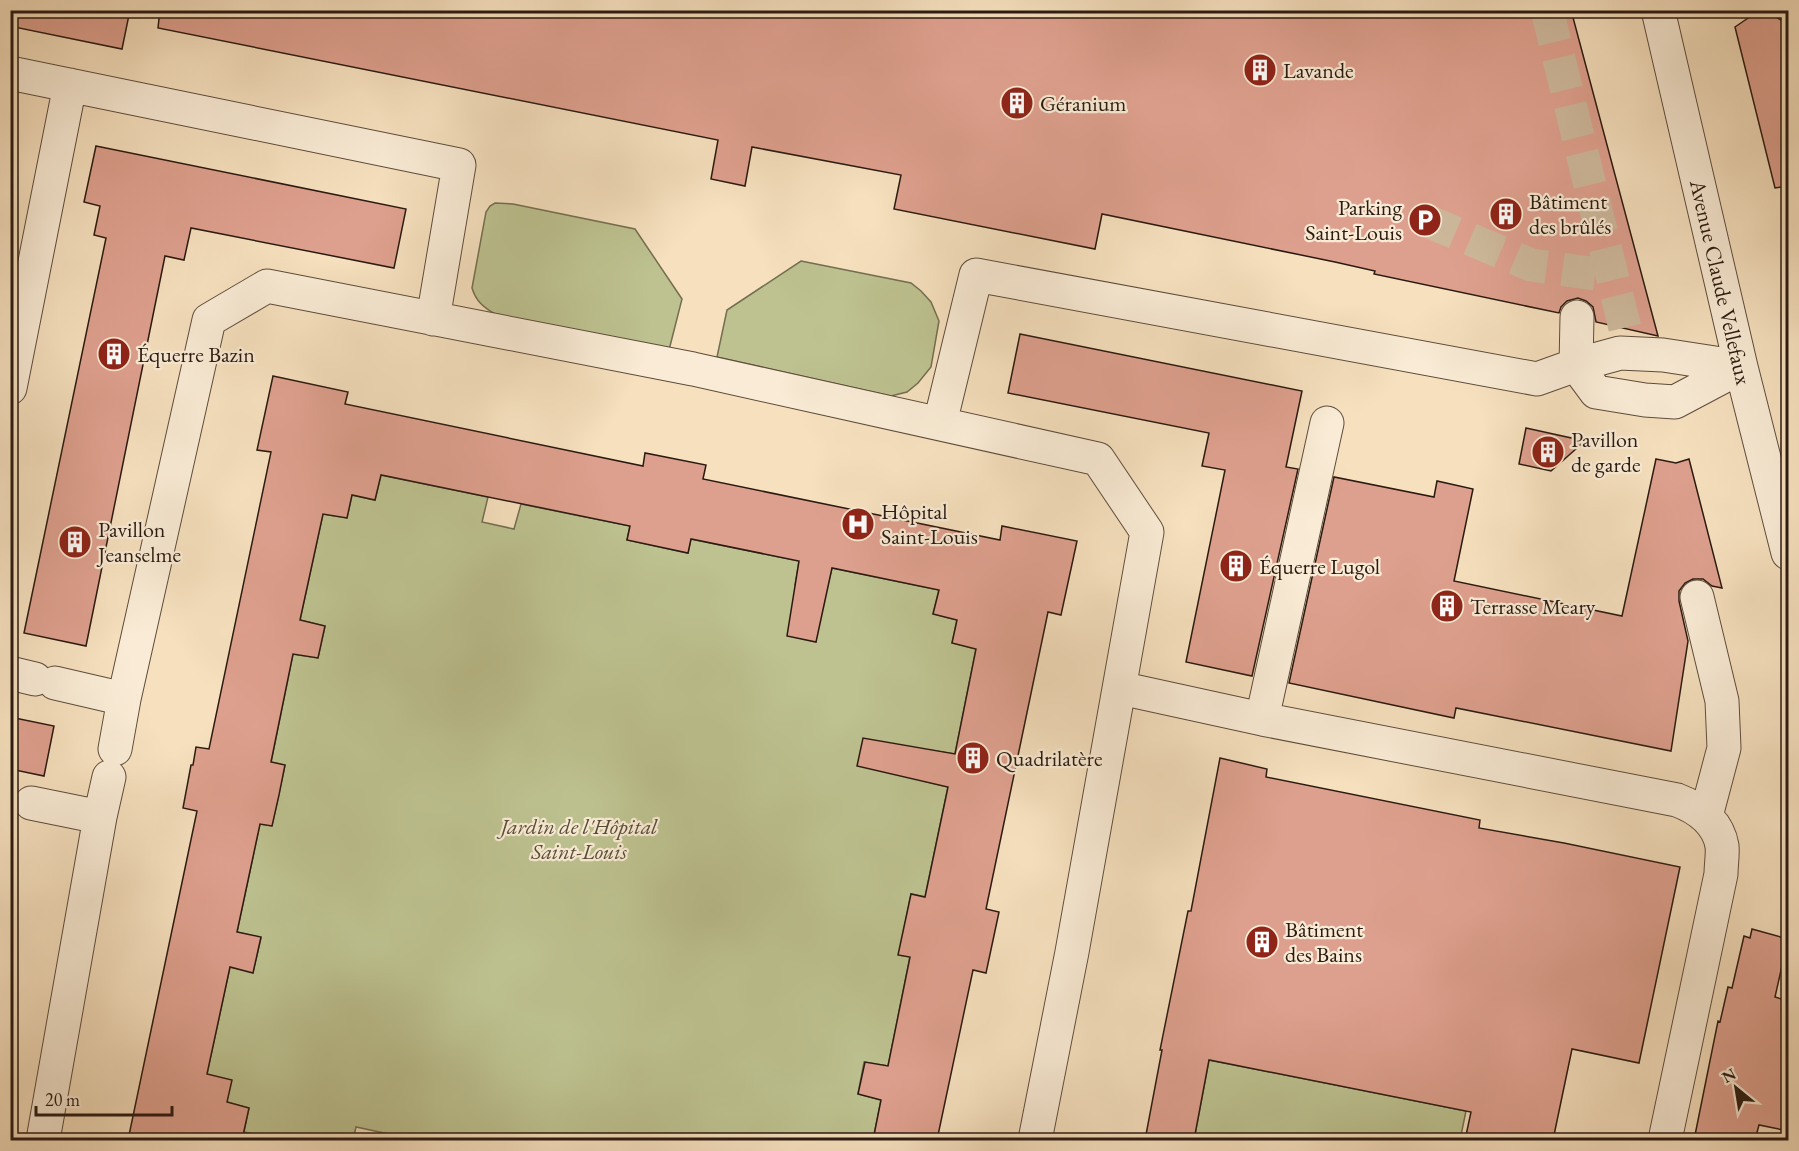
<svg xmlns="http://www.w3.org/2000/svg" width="1799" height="1151" font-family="'EB Garamond',serif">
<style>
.green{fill:#bdc290;stroke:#746e50;stroke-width:1.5}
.building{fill:#dea08e;stroke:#2b1a11;stroke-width:1.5}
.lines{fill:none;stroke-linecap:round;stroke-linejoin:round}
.minor-tunnel{stroke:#cdb89b;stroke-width:33;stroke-dasharray:33 16;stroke-linecap:butt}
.minor-casing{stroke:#5e4c3c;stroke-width:35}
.minor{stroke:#f9ebd5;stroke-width:33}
.labels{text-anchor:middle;stroke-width:4.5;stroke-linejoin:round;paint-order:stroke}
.poi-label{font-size:22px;fill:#2b1a11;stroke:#f9ebd5;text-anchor:start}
.street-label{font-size:22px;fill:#2b1a11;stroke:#f9ebd5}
.park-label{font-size:22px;font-style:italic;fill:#574c37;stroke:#f9ebd5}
</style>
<rect width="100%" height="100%" fill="#f6e0be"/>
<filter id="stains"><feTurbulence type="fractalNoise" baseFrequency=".00333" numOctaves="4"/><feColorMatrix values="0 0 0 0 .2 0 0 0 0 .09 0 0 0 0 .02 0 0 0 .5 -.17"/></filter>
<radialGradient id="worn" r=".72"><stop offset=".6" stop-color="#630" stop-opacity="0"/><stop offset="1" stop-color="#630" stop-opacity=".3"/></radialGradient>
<path class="green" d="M 495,203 L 513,204 L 635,229 L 682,299 L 669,350 L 495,314 C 483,307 476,301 472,288 L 486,212 L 490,206 Z
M 801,261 L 911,283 L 921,291 L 931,302 L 939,321 L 931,367 L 918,383 L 907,392 L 891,396 L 717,357 L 727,310 Z
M 381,475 L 488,497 L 482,522 L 514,529 L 521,504 L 630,526 L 627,540 L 688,553 L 691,539 L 799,561 L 795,585 L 826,592 L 832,568 L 939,590 L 933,614 L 957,620 L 952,643 L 976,649 L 955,754 L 930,750 L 923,781 L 948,787 L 925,897 L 911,894 L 899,955 L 910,957 L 888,1066 L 864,1062 L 858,1094 L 881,1100 L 873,1140 L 388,1140 L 389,1134 L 356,1127 L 353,1140 L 287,1140 L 244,1132 L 249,1108 L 227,1102 L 207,1074 L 230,967 L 253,972 L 261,938 L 237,932 L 260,824 L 272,826 L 285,765 L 271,762 L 293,654 L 318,658 L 325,626 L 300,620 L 323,514 L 347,518 L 352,495 L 375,500 Z
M 1209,1060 L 1466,1111 L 1460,1140 L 1194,1140 Z"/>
<path class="building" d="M 16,10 L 130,10 L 122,49 L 14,27 Z
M 160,10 L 1571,10 L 1658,336 L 1596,322 L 1593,307 L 1586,301 L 1578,298 L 1567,301 L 1561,307 L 1559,313 L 1374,274 L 1375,271 L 1335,262 L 1102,214 L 1095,249 L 894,209 L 901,175 L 752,147 L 745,186 L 711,179 L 718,140 L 158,28 Z
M 1760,10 L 1766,10 L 1788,25 L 1788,186 L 1775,188 L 1735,27 Z
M 96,146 L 406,209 L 394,268 L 191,228 L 184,260 L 165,256 L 86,646 L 24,633 L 106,238 L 94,235 L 100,206 L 84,202 Z
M 1020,334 L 1302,391 L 1286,467 L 1298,469 L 1252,676 L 1186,662 L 1225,470 L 1202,466 L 1209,433 L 1008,393 Z
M 273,376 L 348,392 L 345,404 L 643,466 L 645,453 L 706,465 L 703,479 L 1000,540 L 1002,526 L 1077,541 L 1061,615 L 1048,612 L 986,909 L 999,912 L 986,973 L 973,970 L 937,1140 L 873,1140 L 881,1100 L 858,1094 L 865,1062 L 888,1066 L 910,957 L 898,955 L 911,894 L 925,897 L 948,787 L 857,766 L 863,738 L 955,754 L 976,649 L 952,643 L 957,620 L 933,614 L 939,590 L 832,568 L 816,642 L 787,636 L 799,561 L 691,539 L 688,553 L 627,540 L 630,526 L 381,475 L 375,500 L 352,495 L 347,518 L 323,514 L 300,620 L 325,626 L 318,658 L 293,654 L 271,762 L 285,765 L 279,795 L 272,826 L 260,824 L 237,932 L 261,937 L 253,973 L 230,967 L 207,1074 L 232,1080 L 227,1102 L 249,1108 L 242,1140 L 128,1140 L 197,811 L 183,808 L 191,765 L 193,765 L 196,747 L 209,749 L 271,452 L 257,450 Z
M 1526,428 L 1585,441 L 1551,471 L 1519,464 Z
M 1656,459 L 1676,463 L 1689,459 L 1722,588 L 1712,586 L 1703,579 L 1693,579 L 1685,583 L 1679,591 L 1679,601 L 1688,641 L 1671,751 L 1456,708 L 1454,718 L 1289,683 L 1334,477 L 1434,497 L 1437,481 L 1473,489 L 1454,581 L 1622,616 Z
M 10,717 L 54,726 L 44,776 L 10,769 Z
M 1220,758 L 1267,769 L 1266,777 L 1480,820 L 1479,828 L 1564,843 L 1680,867 L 1639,1063 L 1572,1049 L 1553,1140 L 1465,1140 L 1471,1112 L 1209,1060 L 1194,1140 L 1145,1140 L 1162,1050 L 1160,1050 L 1188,911 L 1191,911 Z
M 1752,929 L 1788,939 L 1775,997 L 1788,1001 L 1788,1131 L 1759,1125 L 1755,1140 L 1694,1140 L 1718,1021 L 1720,1022 L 1728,987 L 1732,988 L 1744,936 L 1750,938 Z"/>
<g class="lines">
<path class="minor-tunnel" d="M 1547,10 L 1625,328
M 1425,220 L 1531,265 L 1611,276"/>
<g class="minor-casing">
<path id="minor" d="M 1658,10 L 1741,367 L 1788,553
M 10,73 L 459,165 L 433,319
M 1577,317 L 1576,365 L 1596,392 L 1645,400 L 1675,402 L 1741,367
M 10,388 L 70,85
M 940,423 L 976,275 L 1537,379 L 1576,365 L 1620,353 L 1663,355 L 1741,367
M 1697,597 L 1722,701 L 1724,748 L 1706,816
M 10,673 L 35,679
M 55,683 L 124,699
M 1120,688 L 1262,719 L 1677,800 C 1698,808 1718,822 1722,846 C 1723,854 1721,865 1721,874 L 1665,1140
M 1262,719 L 1327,423
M 115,749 L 124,699 L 209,320 L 267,286 L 693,369 L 1098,459 L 1147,532 L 1072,952 L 1035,1140
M 31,803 L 100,817 L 43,1140
M 100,817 L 109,777"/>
</g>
<use href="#minor" class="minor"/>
</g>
<defs>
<g id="building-disc" transform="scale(1.725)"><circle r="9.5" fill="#8f2418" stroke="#f9ebd5"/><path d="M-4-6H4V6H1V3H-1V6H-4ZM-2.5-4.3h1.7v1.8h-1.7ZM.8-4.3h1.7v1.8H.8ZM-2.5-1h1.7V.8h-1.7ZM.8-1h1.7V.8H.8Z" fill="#fff"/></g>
<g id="parking-disc" transform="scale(1.725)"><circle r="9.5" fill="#8f2418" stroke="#f9ebd5"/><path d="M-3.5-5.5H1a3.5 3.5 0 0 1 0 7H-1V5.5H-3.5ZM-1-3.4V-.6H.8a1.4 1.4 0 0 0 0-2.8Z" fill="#fff"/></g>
<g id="hospital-disc" transform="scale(1.725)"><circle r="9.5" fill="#8f2418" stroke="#f9ebd5"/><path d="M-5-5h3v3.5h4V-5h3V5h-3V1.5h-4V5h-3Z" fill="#fff"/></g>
</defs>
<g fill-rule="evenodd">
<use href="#building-disc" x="1260" y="70"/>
<use href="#building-disc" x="1017" y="103"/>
<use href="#building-disc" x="1506" y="214"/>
<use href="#parking-disc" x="1425" y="220"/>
<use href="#building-disc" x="114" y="354"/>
<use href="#building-disc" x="1548" y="452"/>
<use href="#hospital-disc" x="858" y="524"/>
<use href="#building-disc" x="75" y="542"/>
<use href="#building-disc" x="1236" y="566"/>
<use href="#building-disc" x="1447" y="606"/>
<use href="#building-disc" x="973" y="758"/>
<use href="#building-disc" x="1262" y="942"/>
</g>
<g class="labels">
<g class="poi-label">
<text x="1283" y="78">Lavande</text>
<text x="1040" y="111">Géranium</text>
<text x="1529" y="209">Bâtiment<tspan x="1529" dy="25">des brûlés</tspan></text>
<text x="1402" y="215" text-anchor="end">Parking<tspan x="1402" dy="25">Saint-Louis</tspan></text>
<text x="137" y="362">Équerre Bazin</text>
<text x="1571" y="447">Pavillon<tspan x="1571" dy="25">de garde</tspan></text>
<text x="881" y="519">Hôpital<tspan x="881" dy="25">Saint-Louis</tspan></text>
<text x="98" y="537">Pavillon<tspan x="98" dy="25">Jeanselme</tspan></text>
<text x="1259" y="574">Équerre Lugol</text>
<text x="1470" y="614">Terrasse Meary</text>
<text x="996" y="766">Quadrilatère</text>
<text x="1285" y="937">Bâtiment<tspan x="1285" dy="25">des Bains</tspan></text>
</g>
<g class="street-label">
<text transform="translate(1721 282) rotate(77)" y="8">Avenue Claude Vellefaux</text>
</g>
<g class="park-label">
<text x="579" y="834">Jardin de l'Hôpital<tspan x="579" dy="25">Saint-Louis</tspan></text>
</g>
</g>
<rect width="1799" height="1151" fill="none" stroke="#f6e0be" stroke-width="36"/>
<rect x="12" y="12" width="1775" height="1127" fill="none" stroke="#2b1a11" stroke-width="3"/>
<rect x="18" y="18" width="1763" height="1115" fill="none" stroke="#2b1a11" stroke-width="1.5"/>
<g transform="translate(1736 1088) rotate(330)" stroke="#f9ebd5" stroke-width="4.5" paint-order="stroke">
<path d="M0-4.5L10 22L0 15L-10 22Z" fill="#2b1a11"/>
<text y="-9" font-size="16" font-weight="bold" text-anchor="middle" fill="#2b1a11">N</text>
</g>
<path d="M36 1106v9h136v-9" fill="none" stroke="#2b1a11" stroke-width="3"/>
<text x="45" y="1106" font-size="18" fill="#2b1a11" stroke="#f9ebd5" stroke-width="4.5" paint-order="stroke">20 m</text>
<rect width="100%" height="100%" filter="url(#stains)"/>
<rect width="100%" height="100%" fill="url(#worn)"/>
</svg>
